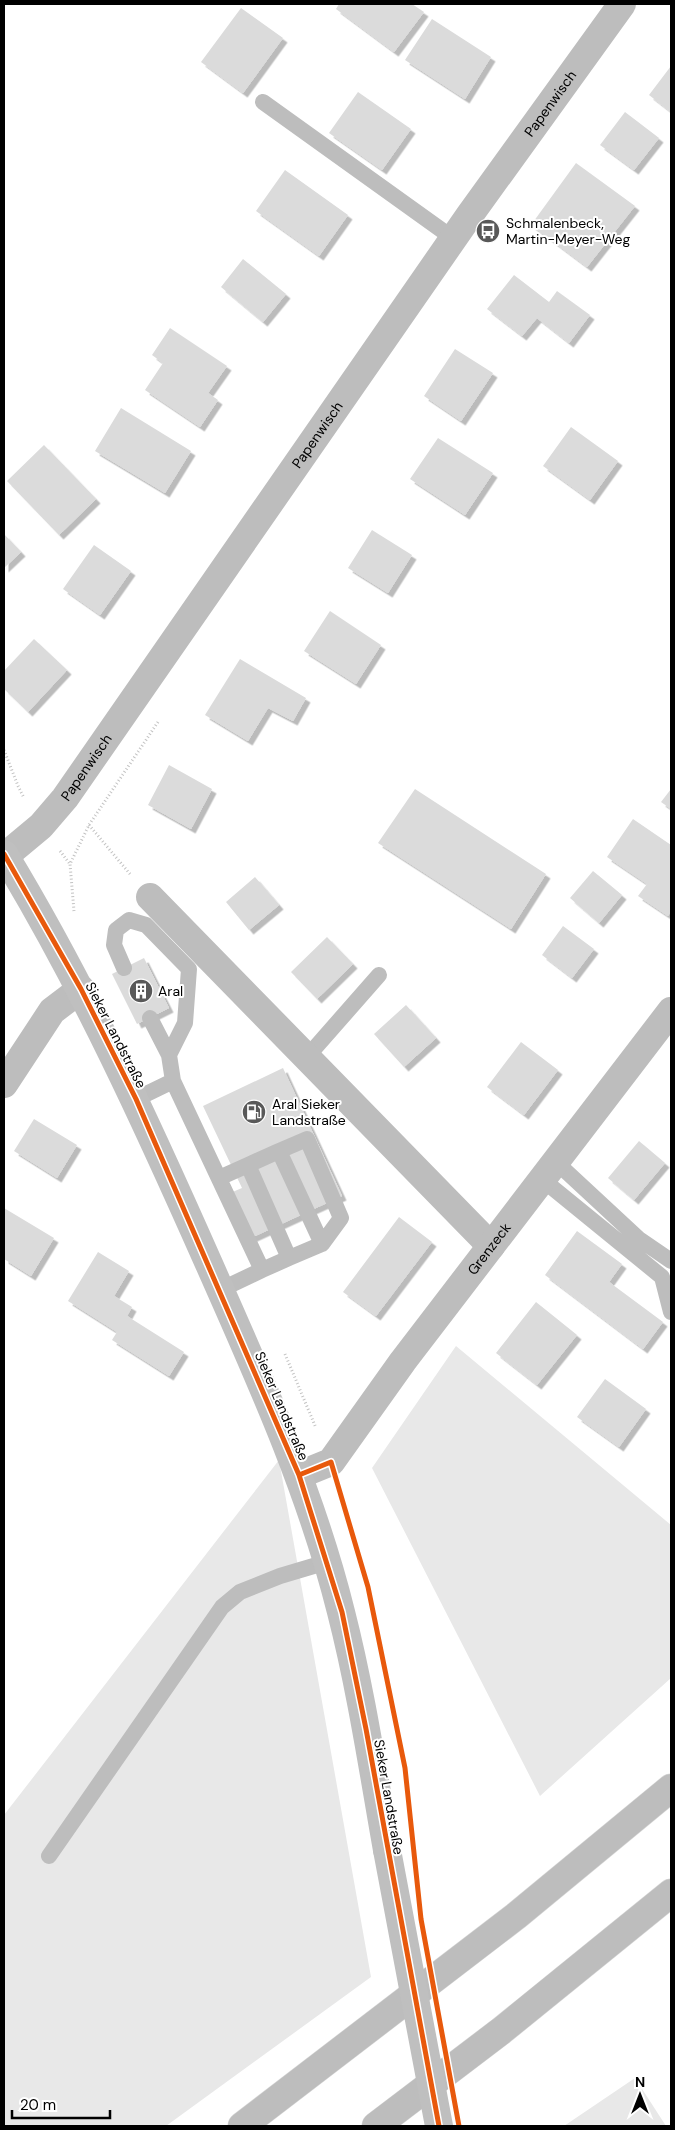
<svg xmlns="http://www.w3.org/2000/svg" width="675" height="2130" font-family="'DM Sans',sans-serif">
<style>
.green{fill:#e8e8e8}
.building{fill:#dbdbdb;filter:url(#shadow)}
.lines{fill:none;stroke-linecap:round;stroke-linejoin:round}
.highway-casing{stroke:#dbdbdb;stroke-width:29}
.path{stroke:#c2c2c2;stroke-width:3;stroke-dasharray:1 2.5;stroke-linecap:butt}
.lane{stroke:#bdbdbd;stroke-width:16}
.street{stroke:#bdbdbd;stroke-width:28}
.secondary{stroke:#bfbfbf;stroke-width:28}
.highway{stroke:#bdbdbd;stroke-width:28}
.secondary-bridge{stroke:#bfbfbf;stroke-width:28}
.cycleway-casing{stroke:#fff;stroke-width:8}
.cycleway{stroke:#e8590c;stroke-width:5}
.labels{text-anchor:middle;stroke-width:4;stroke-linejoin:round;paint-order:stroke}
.street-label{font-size:14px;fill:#000;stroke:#fff}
.poi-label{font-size:14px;fill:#000;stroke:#fff;text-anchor:start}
</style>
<defs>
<filter id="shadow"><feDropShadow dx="4.5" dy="4.5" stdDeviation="0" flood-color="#0004"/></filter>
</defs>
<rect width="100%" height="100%" fill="#fff"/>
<path class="green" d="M 456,1346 L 671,1525 L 671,1678 L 540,1796 L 372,1468 Z
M 279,1460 L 371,1977 L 166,2126 L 4,2126 L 4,1815 Z
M 635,2078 L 666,2126 L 564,2126 Z"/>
<path class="building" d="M 339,4 L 412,4 L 424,12 L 394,52 L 336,9 Z
M 241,8 L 283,38 L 243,93 L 201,62 Z
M 432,19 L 491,57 L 465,99 L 405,60 Z
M 671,66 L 671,112 L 649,95 Z
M 358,92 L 411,129 L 382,170 L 329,133 Z
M 625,112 L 659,138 L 634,170 L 600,145 Z
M 576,163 L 635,206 L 587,267 L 531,225 Z
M 285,170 L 348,215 L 319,256 L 256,211 Z
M 243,259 L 286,294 L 263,322 L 221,287 Z
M 514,275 L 549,302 L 557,291 L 590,315 L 569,343 L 537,318 L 522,336 L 487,309 Z
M 170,328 L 227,366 L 208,393 L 218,400 L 200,427 L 145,390 L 163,363 L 152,355 Z
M 455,349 L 493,373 L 461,421 L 424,396 Z
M 121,408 L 191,451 L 165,493 L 95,451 Z
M 571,427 L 618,461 L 590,500 L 543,466 Z
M 438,438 L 493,473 L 465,515 L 410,479 Z
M 44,445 L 96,499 L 59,535 L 7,481 Z
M 372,530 L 412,555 L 388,593 L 348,568 Z
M 4,534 L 21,552 L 4,568 Z
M 94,545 L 131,571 L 100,615 L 63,589 Z
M 330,611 L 381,645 L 356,684 L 304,651 Z
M 34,639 L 67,670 L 28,712 L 4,689 L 4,671 Z
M 240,659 L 306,698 L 293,721 L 268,708 L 248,741 L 205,715 Z
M 169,765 L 212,789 L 191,829 L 148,805 Z
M 415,789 L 546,874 L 511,929 L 378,843 Z
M 671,789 L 671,809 L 661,802 Z
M 633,819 L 671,845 L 671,911 L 668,916 L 638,896 L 647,884 L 607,857 Z
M 593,871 L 622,895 L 599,923 L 570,898 Z
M 255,877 L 279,905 L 249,930 L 226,902 Z
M 563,926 L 594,949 L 572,978 L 542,955 Z
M 327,937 L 353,964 L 317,999 L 291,972 Z
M 144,958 L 169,1008 L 137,1024 L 112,974 Z
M 406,1005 L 436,1038 L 404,1067 L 374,1034 Z
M 521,1042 L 558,1070 L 524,1115 L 487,1087 Z
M 283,1068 L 342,1196 L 244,1241 L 223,1196 L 242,1188 L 203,1106 Z
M 34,1119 L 77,1145 L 57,1178 L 14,1151 Z
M 639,1141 L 665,1163 L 634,1200 L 608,1178 Z
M 4,1208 L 54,1238 L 31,1276 L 4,1259 Z
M 399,1217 L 432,1242 L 376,1316 L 343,1292 Z
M 577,1231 L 622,1264 L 609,1282 L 663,1322 L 643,1349 L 545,1275 Z
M 98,1252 L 129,1271 L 114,1296 L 132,1307 L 127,1316 L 184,1352 L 169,1376 L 112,1340 L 117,1332 L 68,1301 Z
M 536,1302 L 577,1335 L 537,1385 L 496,1353 Z
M 605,1379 L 646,1409 L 619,1447 L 577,1417 Z"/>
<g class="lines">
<g class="highway-casing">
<path id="highway" d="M 242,2126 L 516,1916 L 671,1788
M 376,2126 L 501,2031 L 671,1893"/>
</g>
<path class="path" d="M 4,750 L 18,786 L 24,798
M 89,825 L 130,874
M 60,851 L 70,864
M 74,911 L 70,864 L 89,825 L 158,722
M 285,1354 L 316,1428
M 340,1490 L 347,1513"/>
<path class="lane" d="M 263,102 L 454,239
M 124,968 L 114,945 L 116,930 L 129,920 L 146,925 L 189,969 L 185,1023 L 169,1055
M 150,1018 L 169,1055 L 173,1081
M 307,1057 L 379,975
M 136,1099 L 173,1081 L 262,1270 L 220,1290
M 279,1151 L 307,1139 L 341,1218 L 322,1244
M 556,1162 L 639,1239 L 671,1261
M 248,1165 L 279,1151 L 322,1244 L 289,1258
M 219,1178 L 248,1165 L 289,1258 L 262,1270
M 543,1180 L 662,1277 L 671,1312
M 49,1856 L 222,1607 L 240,1592 L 280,1576 L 327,1562"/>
<g class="street">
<path id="s1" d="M 5,856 L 41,826 L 65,798 L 469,216 L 622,4"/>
<path d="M 150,897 L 491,1246"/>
<path d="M 4,1084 L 52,1011 L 81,989"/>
<path id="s2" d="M 299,1475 L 331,1462 L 403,1361 L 671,1011"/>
</g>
<path class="secondary" d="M 4,854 C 84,986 147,1124 209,1264 C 259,1377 311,1491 341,1612 C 361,1690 373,1771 387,1850"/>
<use href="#highway" class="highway"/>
<path class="secondary-bridge" d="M 387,1850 L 439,2126"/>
<g class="cycleway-casing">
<path id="cycleway" d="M 4,854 L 81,989 L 136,1099 L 299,1475 L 342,1612 L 366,1729 L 439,2126
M 299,1475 L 331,1462 L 368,1587 L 405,1768 L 421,1919 L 459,2126"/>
</g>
<use href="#cycleway" class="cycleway"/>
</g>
<defs>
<g id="bus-disc" transform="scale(1.25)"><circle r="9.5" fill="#595959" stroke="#fff"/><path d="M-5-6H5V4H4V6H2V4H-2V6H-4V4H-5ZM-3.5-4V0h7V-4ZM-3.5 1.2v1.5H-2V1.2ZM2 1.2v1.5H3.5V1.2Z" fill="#fff"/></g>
<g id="building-disc" transform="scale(1.25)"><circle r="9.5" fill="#595959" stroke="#fff"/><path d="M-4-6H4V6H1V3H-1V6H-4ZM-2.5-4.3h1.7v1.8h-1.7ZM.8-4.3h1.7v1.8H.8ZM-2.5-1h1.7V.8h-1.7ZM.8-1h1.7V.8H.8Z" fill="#fff"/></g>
<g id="fuel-disc" transform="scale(1.25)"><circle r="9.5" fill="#595959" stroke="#fff"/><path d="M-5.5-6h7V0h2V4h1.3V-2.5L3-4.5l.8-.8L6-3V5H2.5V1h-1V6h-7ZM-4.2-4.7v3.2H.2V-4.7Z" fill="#fff"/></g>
</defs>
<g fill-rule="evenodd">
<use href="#bus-disc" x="488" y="231"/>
<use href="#building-disc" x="141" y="991"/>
<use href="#fuel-disc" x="254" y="1112"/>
</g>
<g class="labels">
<g class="street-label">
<text dy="5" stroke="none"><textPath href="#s1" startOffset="931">Papenwisch</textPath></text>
<text dy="5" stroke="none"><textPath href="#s1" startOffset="526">Papenwisch</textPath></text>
<text dy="5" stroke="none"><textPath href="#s1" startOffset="121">Papenwisch</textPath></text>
<text transform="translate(116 1035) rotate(63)" y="5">Sieker Landstraße</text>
<text dy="5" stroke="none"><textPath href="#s2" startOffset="300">Grenzeck</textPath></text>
<text transform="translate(282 1406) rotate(67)" y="5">Sieker Landstraße</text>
<text transform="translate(389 1797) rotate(80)" y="5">Sieker Landstraße</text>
</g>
<g class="poi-label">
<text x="506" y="228">Schmalenbeck,<tspan x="506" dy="16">Martin-Meyer-Weg</tspan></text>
<text x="158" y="996">Aral</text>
<text x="272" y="1109">Aral Sieker<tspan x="272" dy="16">Landstraße</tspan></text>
</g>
</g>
<rect width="675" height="2130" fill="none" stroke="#000000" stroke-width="10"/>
<g transform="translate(640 2095)" stroke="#ffffff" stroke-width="4" paint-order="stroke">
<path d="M0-4L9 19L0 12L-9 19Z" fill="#000000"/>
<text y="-8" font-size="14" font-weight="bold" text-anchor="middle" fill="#000000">N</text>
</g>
<path d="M12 2110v8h98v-8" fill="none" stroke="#000000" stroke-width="2.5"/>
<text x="20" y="2110" font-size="15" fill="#000000" stroke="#ffffff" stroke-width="4" paint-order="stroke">20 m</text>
</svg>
